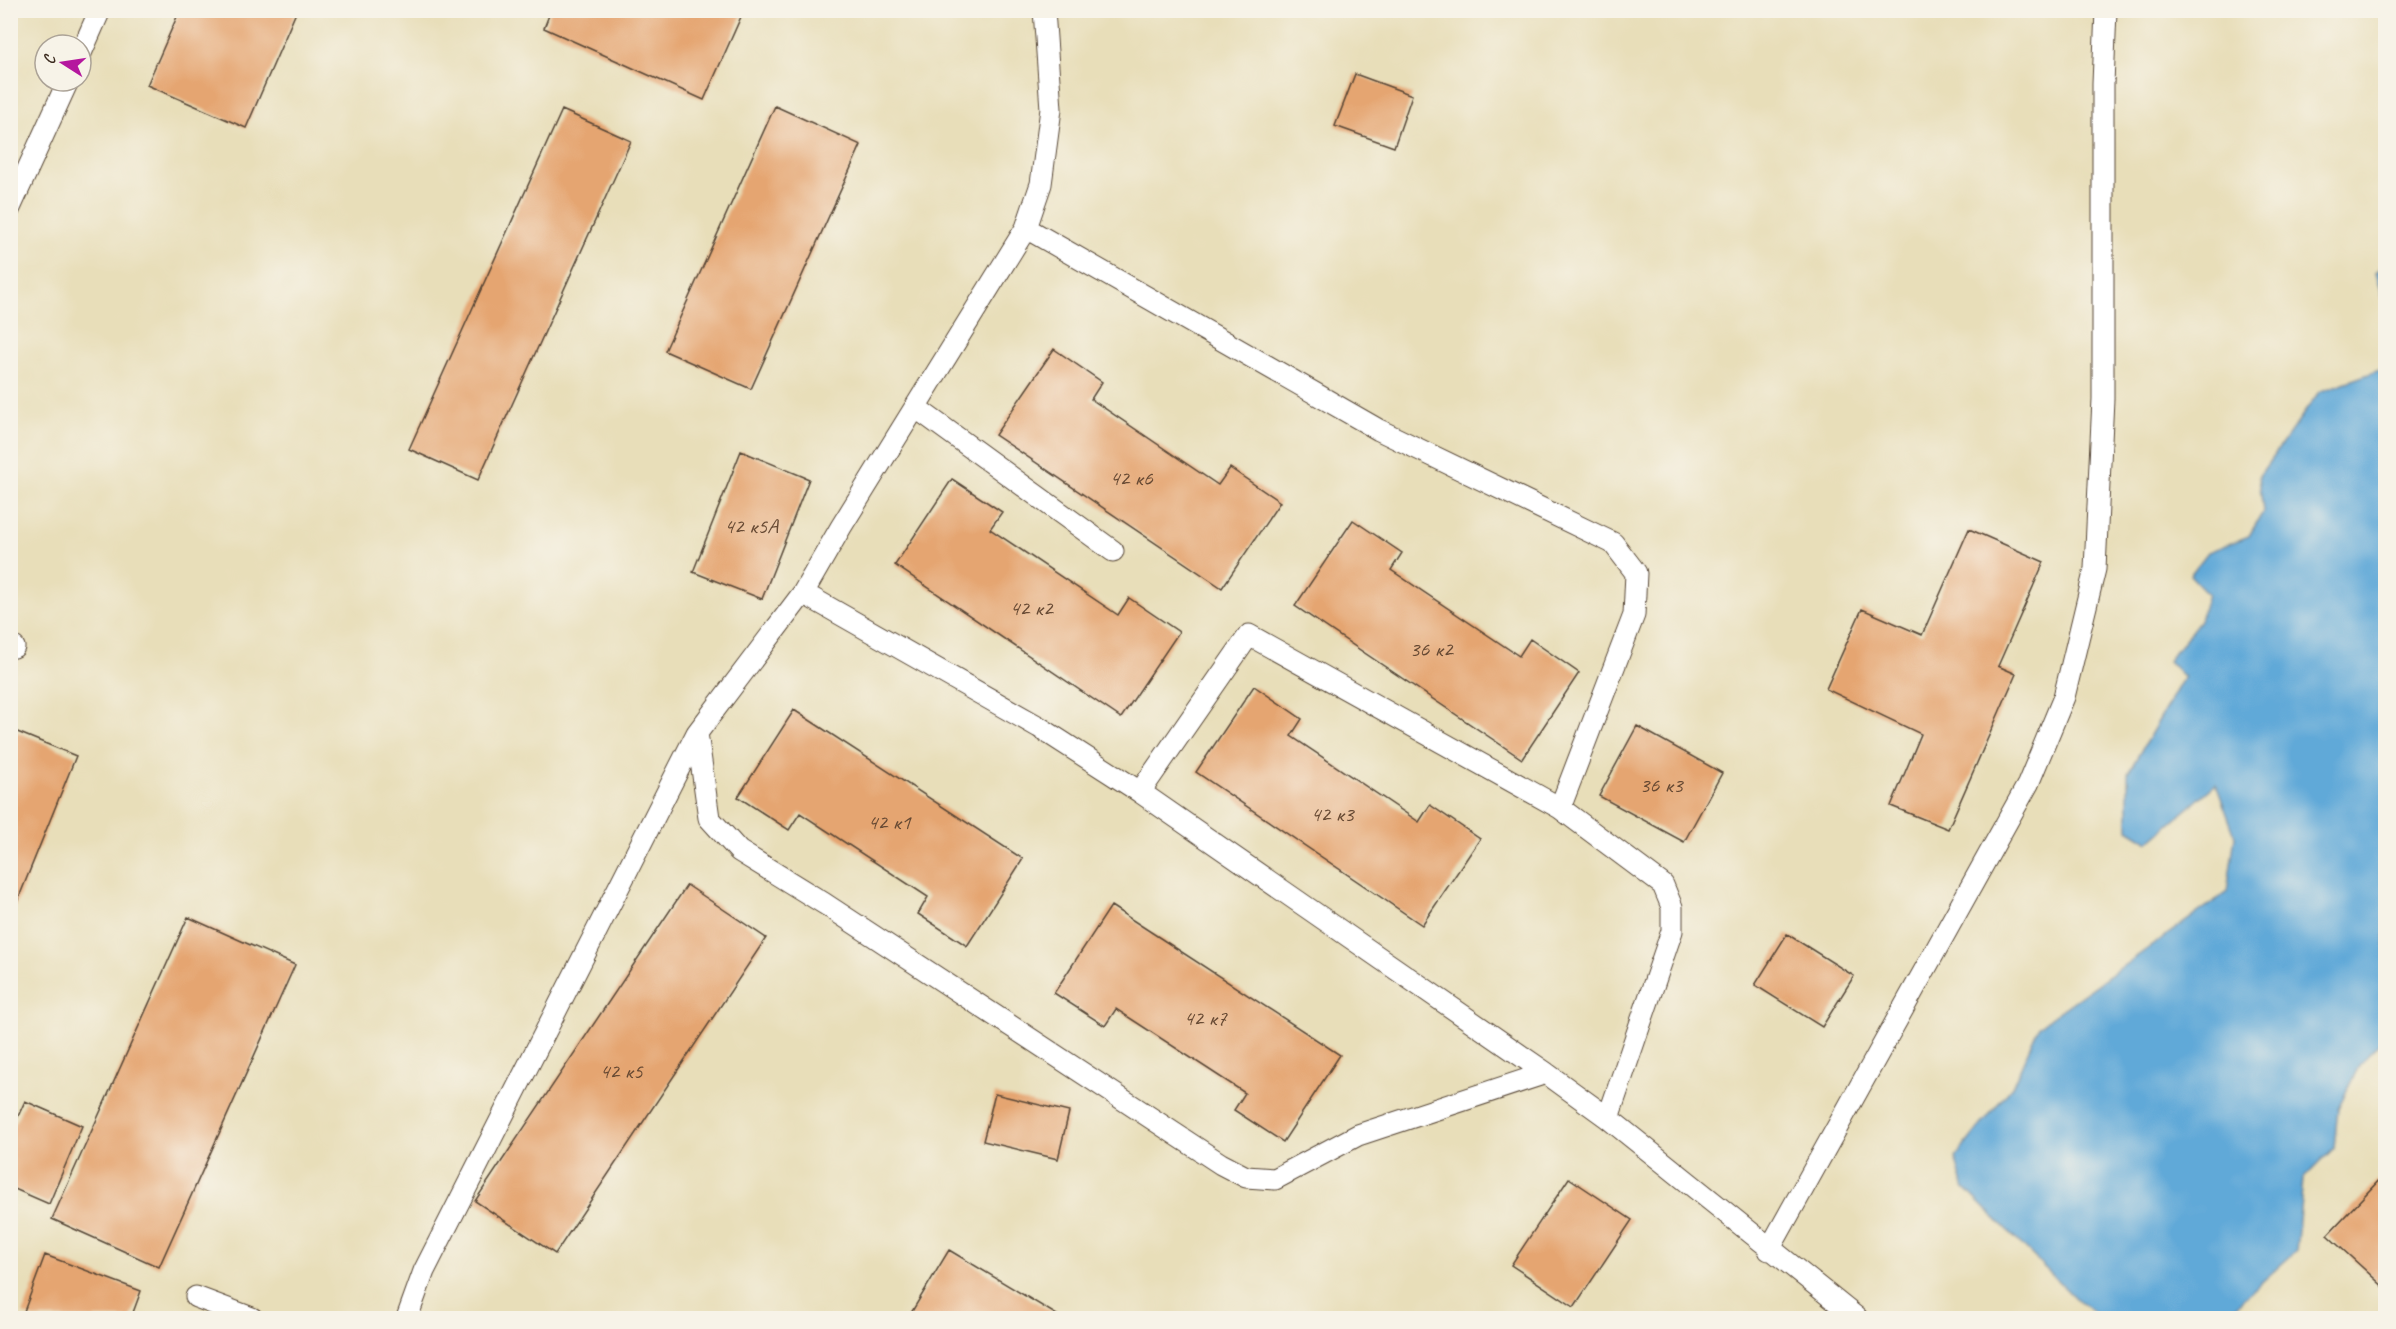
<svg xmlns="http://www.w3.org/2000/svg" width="2396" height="1329" font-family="Caveat,sans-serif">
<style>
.water{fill:#61a9d8;stroke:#4e6a7b;stroke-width:1.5}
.building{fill:#e5a571}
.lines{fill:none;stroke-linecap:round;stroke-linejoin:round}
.lane-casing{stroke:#554535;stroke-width:23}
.lane{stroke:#fff;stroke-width:21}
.labels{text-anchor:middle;stroke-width:4.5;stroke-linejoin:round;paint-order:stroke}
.number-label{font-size:22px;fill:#664933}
</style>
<rect width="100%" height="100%" fill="#f7f3e8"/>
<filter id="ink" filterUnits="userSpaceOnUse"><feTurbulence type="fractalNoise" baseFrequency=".0167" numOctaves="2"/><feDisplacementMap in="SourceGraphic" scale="12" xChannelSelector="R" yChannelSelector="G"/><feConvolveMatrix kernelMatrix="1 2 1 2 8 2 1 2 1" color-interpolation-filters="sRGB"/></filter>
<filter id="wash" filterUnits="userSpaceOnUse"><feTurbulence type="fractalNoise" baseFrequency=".008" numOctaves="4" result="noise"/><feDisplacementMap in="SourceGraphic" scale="24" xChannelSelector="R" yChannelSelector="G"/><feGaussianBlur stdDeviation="1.35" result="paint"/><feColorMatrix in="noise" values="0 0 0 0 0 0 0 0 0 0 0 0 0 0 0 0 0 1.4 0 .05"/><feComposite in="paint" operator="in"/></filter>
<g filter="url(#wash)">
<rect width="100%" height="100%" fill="#e8deb9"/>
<path class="water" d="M 2385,263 L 2385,303 L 2376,273 Z
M 2385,368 L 2385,1036 L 2360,1064 L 2338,1108 L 2334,1148 L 2303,1179 L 2296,1251 L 2222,1318 L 2103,1318 L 2078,1301 L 1964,1187 L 1955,1158 L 2013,1085 L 2039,1026 L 2227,892 L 2235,836 L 2216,784 L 2149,842 L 2128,829 L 2128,773 L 2184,677 L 2168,661 L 2200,620 L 2208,594 L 2190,575 L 2208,552 L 2249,536 L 2263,512 L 2259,476 L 2319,392 Z"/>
<g id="blocks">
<path class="building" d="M 180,10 L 297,10 L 246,128 L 147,85 Z
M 551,10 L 744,10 L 704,100 L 544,28 Z
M 1355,74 L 1412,95 L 1394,147 L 1335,126 Z
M 775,106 L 861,145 L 751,389 L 665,351 Z
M 562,110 L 631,141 L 478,480 L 409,449 Z
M 1054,349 L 1102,382 L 1091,399 L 1218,485 L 1230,468 L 1280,502 L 1222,588 L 995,435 Z
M 741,451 L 809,479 L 762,599 L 693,572 Z
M 952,479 L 1002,512 L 990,529 L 1118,615 L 1129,598 L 1179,632 L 1121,718 L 895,565 Z
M 1353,520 L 1402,553 L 1391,570 L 1519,656 L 1530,639 L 1579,673 L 1522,759 L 1295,606 Z
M 1969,529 L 2044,562 L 1998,666 L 2016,674 L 1948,829 L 1891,806 L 1921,734 L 1826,689 L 1862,609 L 1922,635 Z
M 1254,686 L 1302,719 L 1291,736 L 1419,822 L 1430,805 L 1480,839 L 1422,925 L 1196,772 Z
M 794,710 L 1023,859 L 967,946 L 918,914 L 928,897 L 800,813 L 789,830 L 738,797 Z
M 1637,726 L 1722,773 L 1684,842 L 1599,796 Z
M 10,729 L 76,756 L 15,907 L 10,905 Z
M 687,885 L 766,938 L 555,1254 L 475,1201 Z
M 1111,906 L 1340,1055 L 1283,1142 L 1234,1110 L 1245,1093 L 1116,1009 L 1105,1026 L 1054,993 Z
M 188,917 L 295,965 L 159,1267 L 52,1219 Z
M 1787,934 L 1854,976 L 1822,1027 L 1755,985 Z
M 995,1094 L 1069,1112 L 1058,1159 L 983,1141 Z
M 25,1101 L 82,1126 L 49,1204 L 10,1187 L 10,1134 Z
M 2386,1173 L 2386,1289 L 2327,1235 Z
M 1569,1178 L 1632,1220 L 1574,1307 L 1511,1265 Z
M 949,1250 L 1062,1318 L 908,1318 Z
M 45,1255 L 141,1291 L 131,1318 L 34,1318 L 23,1314 Z"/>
</g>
</g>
<g filter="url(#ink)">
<use href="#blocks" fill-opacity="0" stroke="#554535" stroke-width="1.5"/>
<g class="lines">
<g class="lane-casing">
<path id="lane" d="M 81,53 L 100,10
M 10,208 L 68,81
M 1026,228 L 1379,430 L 1613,543 L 1636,573 L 1634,615 L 1560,808 L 1663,885 L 1672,907 L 1672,931 L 1608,1118
M 915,407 L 1113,551
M 803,593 L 841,527 L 1026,228 L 1041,184 L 1051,109 L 1044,10
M 10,645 L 14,647
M 1140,792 L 1249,635 L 1560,808
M 1546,1073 L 1358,1135 L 1275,1179 L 1246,1177 L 1221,1164 L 825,904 L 739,851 L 709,818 L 697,733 L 803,593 L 1039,727 L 1140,792 L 1546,1073 L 1608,1118 L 1857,1318
M 1769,1250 L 2028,784 L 2064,697 L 2095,569 L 2103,399 L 2103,84 L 2106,10
M 196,1297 L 252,1318
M 407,1318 L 424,1271 L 697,733"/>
</g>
<use href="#lane" class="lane"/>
</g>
</g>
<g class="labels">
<g class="number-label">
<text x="1131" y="485">42 к6</text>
<text x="751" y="533">42 к5А</text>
<text x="1031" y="615">42 к2</text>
<text x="1431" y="656">36 к2</text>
<text x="1661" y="792">36 к3</text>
<text x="1332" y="821">42 к3</text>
<text x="889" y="829">42 к1</text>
<text x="1205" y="1025">42 к7</text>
<text x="621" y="1078">42 к5</text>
</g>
</g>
<rect width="2396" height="1329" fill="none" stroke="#f7f3e8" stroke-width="36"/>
<g transform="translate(63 63) rotate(282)"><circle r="28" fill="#f7f3e8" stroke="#aca397" stroke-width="1.5"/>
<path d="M0-4.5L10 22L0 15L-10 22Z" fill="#b5179e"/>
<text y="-9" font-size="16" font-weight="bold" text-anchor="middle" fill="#3b2a1e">С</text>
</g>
</svg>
